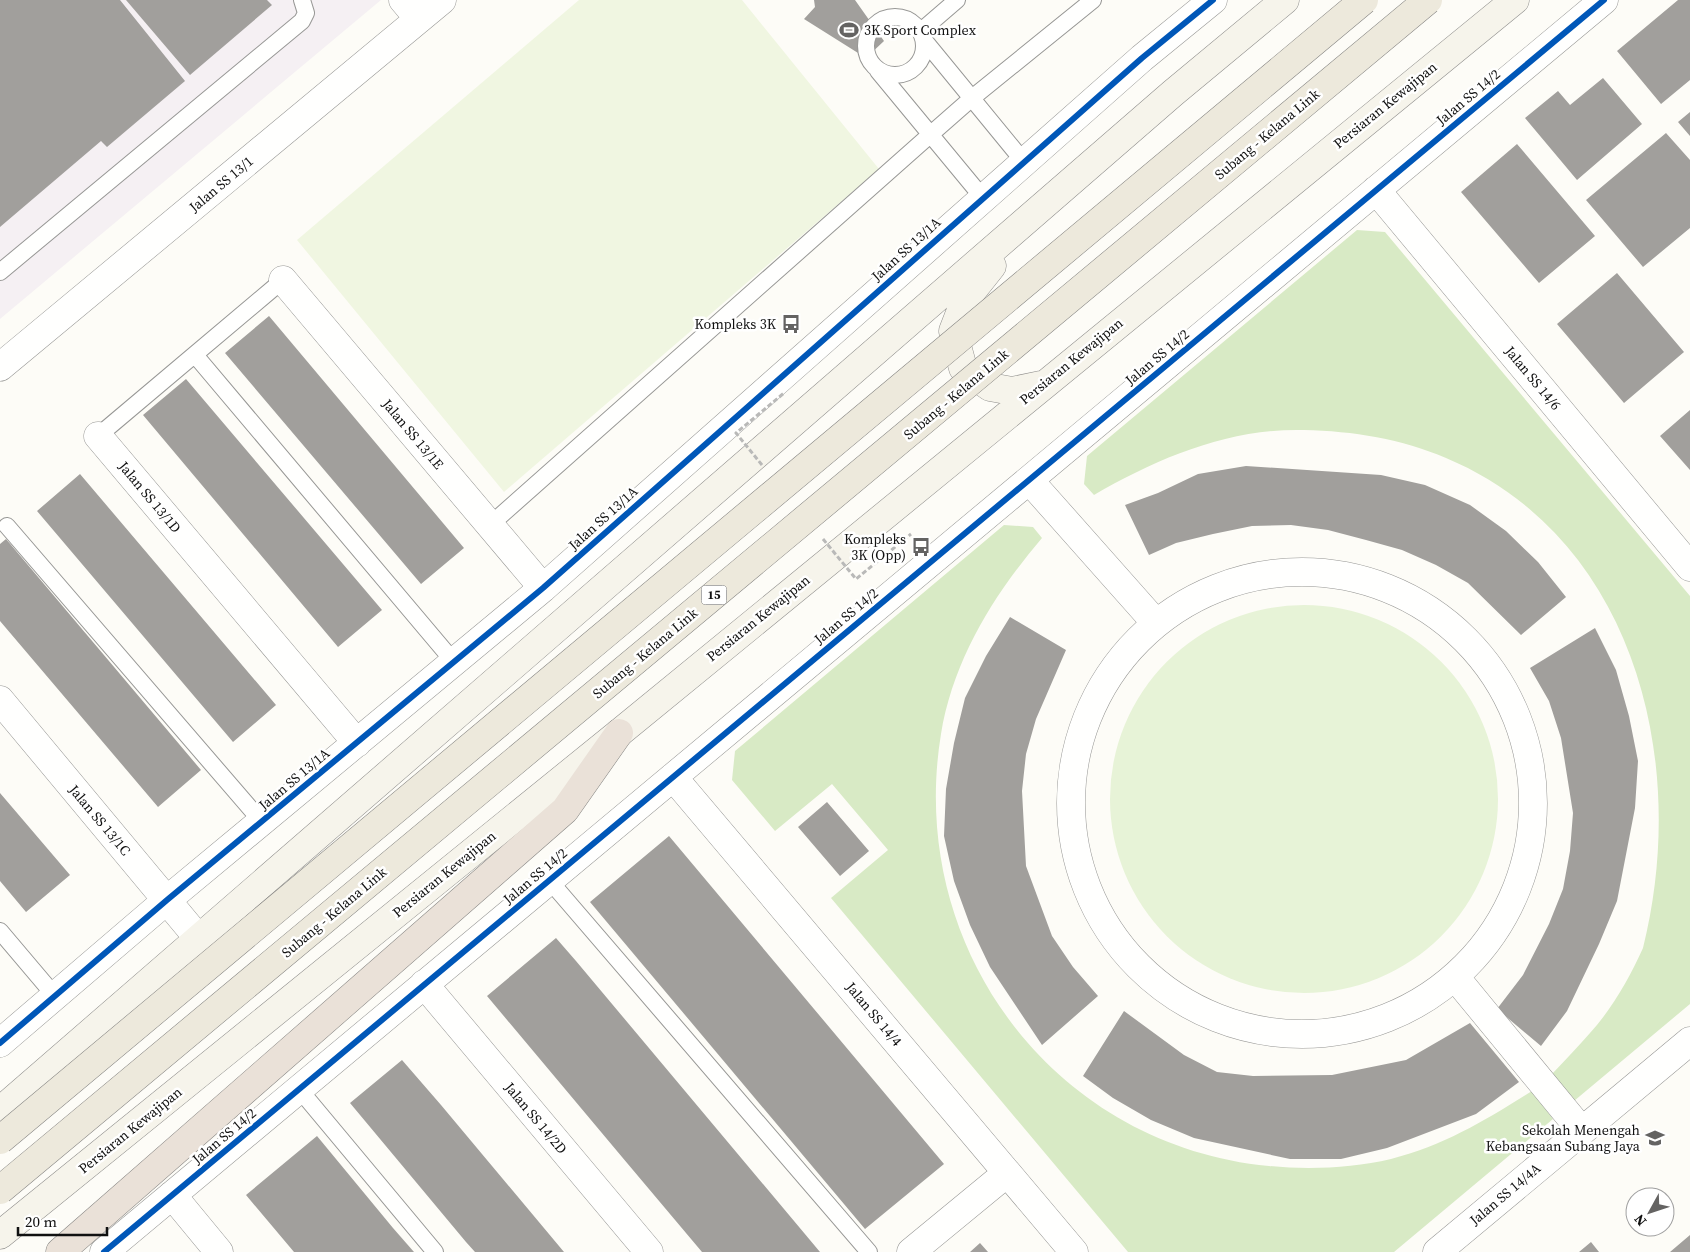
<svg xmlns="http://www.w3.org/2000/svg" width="1690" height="1252" font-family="'Source Serif 4',serif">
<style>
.industrial{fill:#f5f0f3}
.green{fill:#e7f3d7}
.forest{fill:#d8eac5}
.pitch{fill:#f0f6e1}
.building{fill:#a19f9c}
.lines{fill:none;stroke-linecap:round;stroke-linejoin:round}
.service-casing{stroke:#979795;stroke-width:18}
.minor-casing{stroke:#979795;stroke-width:29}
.secondary-casing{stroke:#8e8d8b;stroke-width:29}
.motorway-casing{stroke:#858482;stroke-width:29}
.service{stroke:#fffffe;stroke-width:16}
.minor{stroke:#fffffe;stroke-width:28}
.secondary{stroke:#f6f4eb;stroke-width:28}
.motorway{stroke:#eae1d8;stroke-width:28}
.primary-bridge-casing{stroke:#858482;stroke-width:29;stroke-linecap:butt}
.path-bridge{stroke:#b9b9b8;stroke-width:3;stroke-dasharray:5 2.5;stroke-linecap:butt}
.primary-bridge{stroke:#ede9dc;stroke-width:28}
.cycleway-casing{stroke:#fff;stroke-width:9}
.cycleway{stroke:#0057b8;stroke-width:6}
.labels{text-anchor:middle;stroke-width:5;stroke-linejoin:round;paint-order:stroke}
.shield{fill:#fff;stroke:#585858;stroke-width:1}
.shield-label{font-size:12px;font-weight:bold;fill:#111}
.poi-label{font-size:14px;fill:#111;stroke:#fff;text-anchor:end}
.street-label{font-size:14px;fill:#111;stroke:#fff}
</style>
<rect width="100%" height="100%" fill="#fdfcf7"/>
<path class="industrial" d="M 0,0 L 381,0 L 0,319 Z"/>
<path class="green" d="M1110 799a194 194 0 1 1 388 0a194 194 0 1 1-388 0Z"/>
<path class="forest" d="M 1357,230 L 1385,232 L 1690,596 L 1690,1004 L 1574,1101 L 1552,1074 C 1565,1060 1578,1047 1590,1033 C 1612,1009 1630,977 1643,948 C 1690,760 1634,537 1446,458 C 1402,439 1353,431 1304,430 C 1229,428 1158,458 1094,495 L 1084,484 L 1087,456 Z
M 1004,525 L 1033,527 L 1042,538 C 994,594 953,660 941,734 C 906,947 1053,1145 1269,1166 C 1309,1170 1352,1168 1391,1159 C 1445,1145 1486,1120 1532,1091 L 1553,1119 L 1394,1252 L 1128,1252 L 831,898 L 888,850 L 832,784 L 775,831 L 732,780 L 735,751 Z"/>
<path class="pitch" d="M 579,0 L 742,0 L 879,169 L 504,492 L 297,240 Z"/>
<path class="building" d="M 0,0 L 120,0 L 185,81 L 107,147 L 101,141 L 0,227 Z
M 126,0 L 267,0 L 272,5 L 190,75 Z
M 814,0 L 855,0 L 884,41 L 866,58 L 804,19 L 815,7 Z
M 1678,0 L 1690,0 L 1690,80 L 1661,104 L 1617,51 Z
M 1603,78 L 1642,124 L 1577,180 L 1525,118 L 1558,91 L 1570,105 Z
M 1690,112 L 1690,136 L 1678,122 Z
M 1666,133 L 1690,160 L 1690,228 L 1643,267 L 1586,200 Z
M 1517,144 L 1595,236 L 1539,283 L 1461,192 Z
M 1617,273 L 1684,352 L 1624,403 L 1557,324 Z
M 269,316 L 464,548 L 421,584 L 225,353 Z
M 186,379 L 382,610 L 338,647 L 143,415 Z
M 1690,410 L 1690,470 L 1660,436 Z
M 1246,466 L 1381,475 L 1425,485 L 1470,505 L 1506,531 L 1538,562 L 1566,597 L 1521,635 L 1468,583 L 1436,565 L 1402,550 L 1366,540 L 1328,530 L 1291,525 L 1252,526 L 1213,534 L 1176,543 L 1149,555 L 1125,505 L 1158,493 L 1198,474 Z
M 80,474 L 276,705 L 233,742 L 37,511 Z
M 6,539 L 201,770 L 158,807 L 0,621 L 0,544 Z
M 1010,617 L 1066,650 L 1036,719 L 1026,754 L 1022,791 L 1026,866 L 1052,936 L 1073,967 L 1098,996 L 1042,1045 L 990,967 L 970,925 L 954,881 L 944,836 L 946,789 L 954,743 L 965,698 L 986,656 Z
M 1595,628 L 1616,670 L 1629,716 L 1638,761 L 1635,808 L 1617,901 L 1599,944 L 1567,1011 L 1541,1046 L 1497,1009 L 1523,975 L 1549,924 L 1563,889 L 1570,851 L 1573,813 L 1561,738 L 1549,701 L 1530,668 Z
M 0,793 L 70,875 L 26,912 L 0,881 Z
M 827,802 L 869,851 L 840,876 L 798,827 Z
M 669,836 L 944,1164 L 865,1229 L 590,902 Z
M 556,938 L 576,961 L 820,1252 L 702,1252 L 622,1157 L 487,996 Z
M 1124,1011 L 1184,1055 L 1217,1072 L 1253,1076 L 1332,1075 L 1406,1060 L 1470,1023 L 1519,1082 L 1476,1114 L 1387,1148 L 1341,1159 L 1290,1159 L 1194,1138 L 1151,1120 L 1113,1098 L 1083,1076 Z
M 402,1060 L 441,1105 L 564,1252 L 475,1252 L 466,1242 L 350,1103 Z
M 317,1136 L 393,1228 L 414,1252 L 294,1252 L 246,1195 Z
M 1690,1235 L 1690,1252 L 1670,1252 Z
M 1591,1242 L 1599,1252 L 1579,1252 Z
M 980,1243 L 988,1252 L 970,1252 Z"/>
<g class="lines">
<g class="service-casing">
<path id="service" d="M866 46a29 29 0 1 1 58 0a29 29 0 1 1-58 0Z
M 921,31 L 957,0
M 924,40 L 1024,162
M 878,71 L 983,198
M 0,272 L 302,21 L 306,13 L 302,0
M 195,355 L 454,662
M 98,436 L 283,280
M 490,525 L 931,134 L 972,98 L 1093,0
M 7,526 L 262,822
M 549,880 L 869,1252
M 0,931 L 55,996
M 299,1089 L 435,1252"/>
</g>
<g class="minor-casing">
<path id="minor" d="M 403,0 L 419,19
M 1376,190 L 1690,567
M 283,280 L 543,588
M 0,367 L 442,0
M 98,436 L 357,743
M 1029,480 L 1155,622
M1071 803a231 231 0 1 1 462 0a231 231 0 1 1-462 0Z
M 0,700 L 199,939
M 673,777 L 1074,1252
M 1456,978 L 1581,1130
M 424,984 L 649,1252
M 0,1043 L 167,900 L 543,588 L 1142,58 L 1213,0
M 172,1195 L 219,1252
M 104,1252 L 1604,0
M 911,1252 L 1007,1173
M 1437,1252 L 1690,1041"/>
</g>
<g class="secondary-casing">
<path id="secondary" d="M 992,266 L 965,300 L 953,331 L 963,368 L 990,387 L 1012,391 L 1041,385
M 0,1111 L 1173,93 L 1285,0
M 0,1235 L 619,733 L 1515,0"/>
</g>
<g class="motorway-casing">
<path id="motorway" d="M 60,1252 L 565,810 L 619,733"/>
</g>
<use href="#service" class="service"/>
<use href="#minor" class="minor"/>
<use href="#secondary" class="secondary"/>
<use href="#motorway" class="motorway"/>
<g class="primary-bridge-casing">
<path id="primary-bridge" d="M 0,1140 L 1364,0
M 0,1190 L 1428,0"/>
</g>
<path class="path-bridge" d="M 762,465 L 736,433 L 784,393
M 823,539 L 856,579 L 911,534"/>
<use href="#primary-bridge" class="primary-bridge"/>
<g class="cycleway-casing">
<path id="cycleway" d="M 0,1043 L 167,900 L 543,588 L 1142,58 L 1213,0
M 104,1252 L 1604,0"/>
</g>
<use href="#cycleway" class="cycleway"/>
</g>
<defs>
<g id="stadium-bare" transform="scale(1.5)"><path d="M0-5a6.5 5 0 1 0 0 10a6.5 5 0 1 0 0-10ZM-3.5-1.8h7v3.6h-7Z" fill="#646362" stroke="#fff" stroke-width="2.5" paint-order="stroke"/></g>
<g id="bus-bare" transform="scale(1.5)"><path d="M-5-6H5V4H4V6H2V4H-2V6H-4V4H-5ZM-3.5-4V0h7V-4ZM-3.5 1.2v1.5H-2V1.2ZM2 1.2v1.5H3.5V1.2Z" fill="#646362" stroke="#fff" stroke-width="2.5" paint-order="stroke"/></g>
<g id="school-bare" transform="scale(1.5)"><path d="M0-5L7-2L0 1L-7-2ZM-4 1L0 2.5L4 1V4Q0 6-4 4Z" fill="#646362" stroke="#fff" stroke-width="2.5" paint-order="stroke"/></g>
</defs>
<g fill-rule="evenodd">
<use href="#stadium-bare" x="849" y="30"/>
<use href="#bus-bare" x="791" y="324"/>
<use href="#bus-bare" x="921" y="547"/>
<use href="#school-bare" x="1655" y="1138"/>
</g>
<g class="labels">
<rect class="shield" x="701.5" y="585.5" width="25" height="19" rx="4"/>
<g class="shield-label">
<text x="714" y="599">15</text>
</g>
<g class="poi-label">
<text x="864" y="35" text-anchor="start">3K Sport Complex</text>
<text x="776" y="329">Kompleks 3K</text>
<text x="906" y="544">Kompleks<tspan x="906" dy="16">3K (Opp)</tspan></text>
<text x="1640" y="1135">Sekolah Menengah<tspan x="1640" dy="16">Kebangsaan Subang Jaya</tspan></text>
</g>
<g class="street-label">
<text transform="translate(1468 97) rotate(-40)" y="5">Jalan SS 14/2</text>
<text transform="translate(1385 105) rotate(-39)" y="5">Persiaran Kewajipan</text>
<text transform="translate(1267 134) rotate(-40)" y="5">Subang - Kelana Link</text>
<text transform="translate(221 184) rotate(-40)" y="5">Jalan SS 13/1</text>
<text transform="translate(906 249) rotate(-42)" y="5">Jalan SS 13/1A</text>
<text transform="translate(1157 357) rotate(-40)" y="5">Jalan SS 14/2</text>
<text transform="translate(1071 361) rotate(-39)" y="5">Persiaran Kewajipan</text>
<text transform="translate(1533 378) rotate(50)" y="5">Jalan SS 14/6</text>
<text transform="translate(956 394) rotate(-40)" y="5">Subang - Kelana Link</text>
<text transform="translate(413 434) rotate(50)" y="5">Jalan SS 13/1E</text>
<text transform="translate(150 497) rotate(50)" y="5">Jalan SS 13/1D</text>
<text transform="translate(603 518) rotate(-42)" y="5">Jalan SS 13/1A</text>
<text transform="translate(846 616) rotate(-40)" y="5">Jalan SS 14/2</text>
<text transform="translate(758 618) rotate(-39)" y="5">Persiaran Kewajipan</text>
<text transform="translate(645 653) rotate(-40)" y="5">Subang - Kelana Link</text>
<text transform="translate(294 779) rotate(-40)" y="5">Jalan SS 13/1A</text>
<text transform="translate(100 820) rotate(50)" y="5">Jalan SS 13/1C</text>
<text transform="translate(444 874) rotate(-39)" y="5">Persiaran Kewajipan</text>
<text transform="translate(535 876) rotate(-40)" y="5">Jalan SS 14/2</text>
<text transform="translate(334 912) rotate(-40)" y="5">Subang - Kelana Link</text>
<text transform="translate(874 1014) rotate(50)" y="5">Jalan SS 14/4</text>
<text transform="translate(536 1118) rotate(50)" y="5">Jalan SS 14/2D</text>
<text transform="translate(130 1130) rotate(-39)" y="5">Persiaran Kewajipan</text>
<text transform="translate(224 1136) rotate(-40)" y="5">Jalan SS 14/2</text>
<text transform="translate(1505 1194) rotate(-40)" y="5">Jalan SS 14/4A</text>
</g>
</g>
<g transform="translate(1650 1212) rotate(230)"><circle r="24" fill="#ffffff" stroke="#a0a0a0"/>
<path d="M0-4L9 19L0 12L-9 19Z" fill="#646362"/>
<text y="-8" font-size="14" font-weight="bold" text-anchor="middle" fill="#111111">N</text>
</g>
<path d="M18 1227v8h89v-8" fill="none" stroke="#111111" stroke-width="2.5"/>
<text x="25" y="1227" font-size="15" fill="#111111" stroke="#ffffff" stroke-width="4" paint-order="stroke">20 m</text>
</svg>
